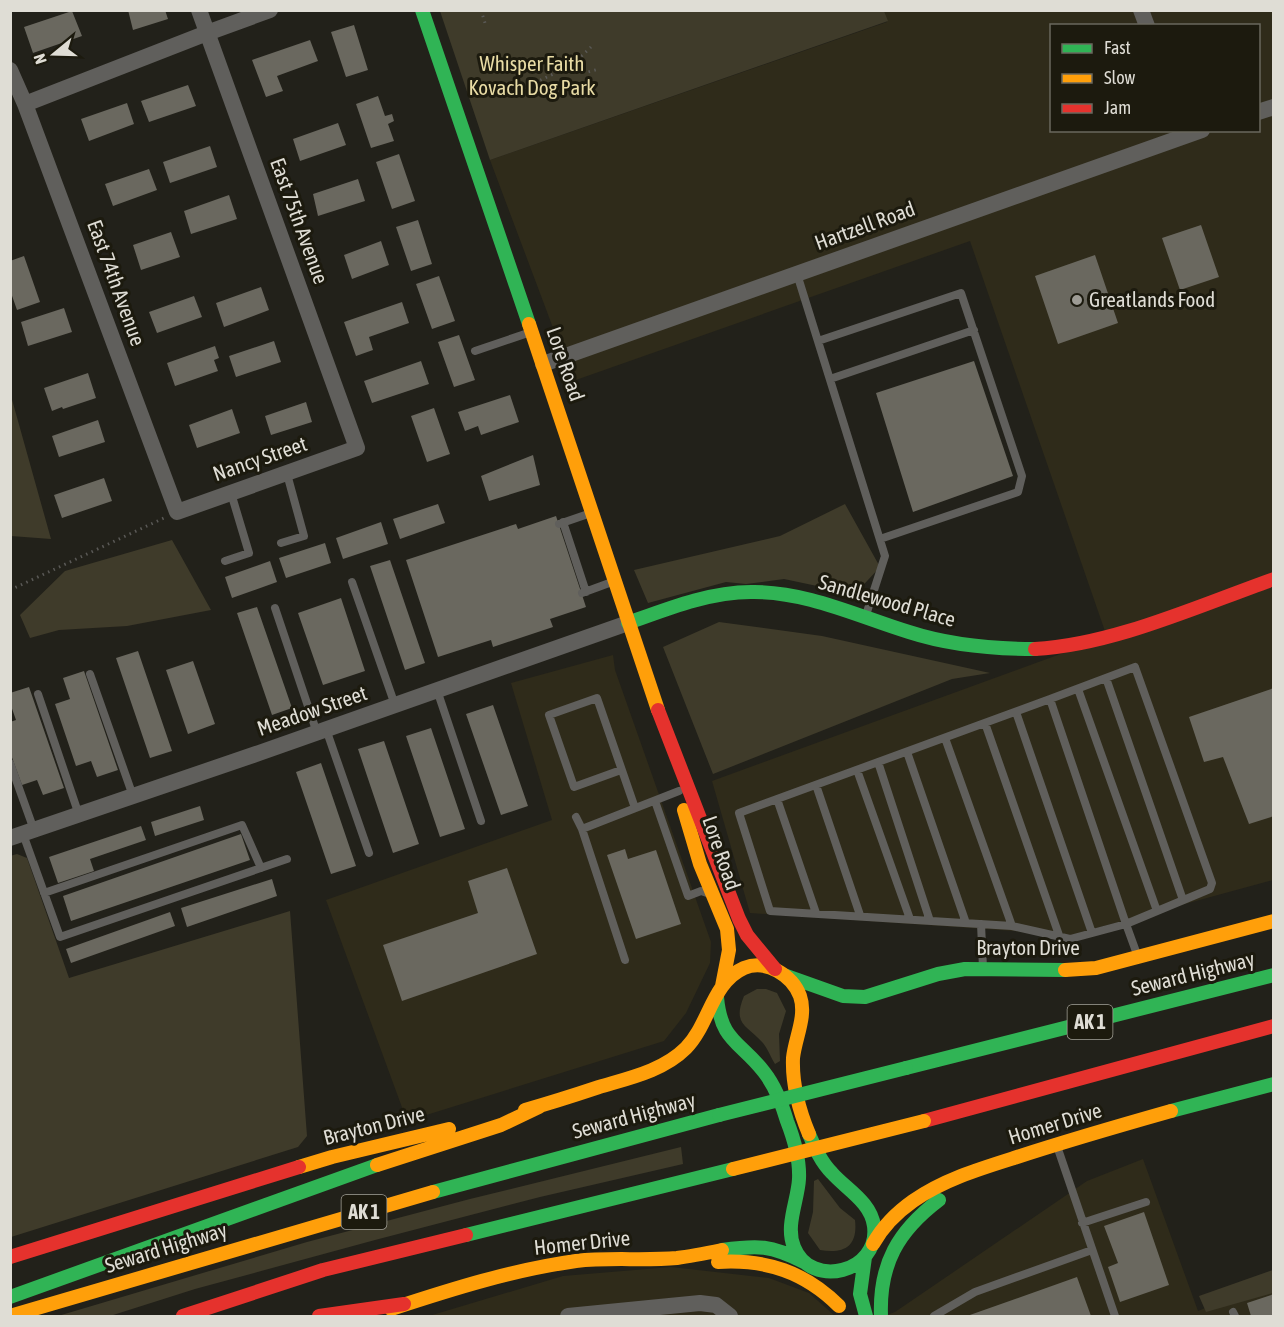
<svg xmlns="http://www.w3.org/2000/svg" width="1284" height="1327" font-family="'Asap Condensed',sans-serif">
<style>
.built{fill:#2f2b1a;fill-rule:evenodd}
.green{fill:#3f3b2a}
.building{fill:#6a685f}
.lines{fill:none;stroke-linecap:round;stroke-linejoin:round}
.path{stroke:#5a5956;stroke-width:3;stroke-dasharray:1.5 4.5;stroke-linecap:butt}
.lane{stroke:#605f5c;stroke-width:8}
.street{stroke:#605f5c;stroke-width:16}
.fast{stroke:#30b455;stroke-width:14}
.slow{stroke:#ff9f0a;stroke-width:14}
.jam{stroke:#e5322d;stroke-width:14}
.fast-bridge{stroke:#30b455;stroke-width:14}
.slow-bridge{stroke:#ff9f0a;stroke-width:14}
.poi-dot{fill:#9d9b94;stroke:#1c1a0e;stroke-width:2}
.labels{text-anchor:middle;stroke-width:6;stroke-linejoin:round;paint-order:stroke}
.shield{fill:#1c1a0e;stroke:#a4a299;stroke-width:1.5}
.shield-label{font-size:20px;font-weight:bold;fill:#dfddd5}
.park-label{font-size:21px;fill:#e9dca5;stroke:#1c1a0e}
.street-label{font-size:21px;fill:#dfddd5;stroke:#1c1a0e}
.poi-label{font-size:21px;fill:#dfddd5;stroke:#1c1a0e;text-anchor:start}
</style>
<rect width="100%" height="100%" fill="#22211a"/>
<path class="built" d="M 884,11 L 1273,11 L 1273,880 L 1071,935 L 750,913 L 712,781 L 1107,637 L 970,241 L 573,381 L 490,160 L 887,22 ZM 1052,26 L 1258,26 L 1258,130 L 1052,130 Z
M 613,655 L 615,670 L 711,942 L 710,963 L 686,1013 L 664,1041 L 407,1121 L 326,900 L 552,820 L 511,683 Z
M 1143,1159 L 1198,1311 L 1273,1280 L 1273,1316 L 884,1316 L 895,1312 L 1087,1181 Z
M 671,1267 L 769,1278 L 809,1293 L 835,1316 L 429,1316 L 563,1276 Z"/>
<path class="green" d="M 884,11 L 888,21 L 490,160 L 440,11 Z
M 11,396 L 51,539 L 11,536 Z
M 845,504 L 880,567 L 855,594 L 784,579 L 746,584 L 726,582 L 648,603 L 634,570 L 780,536 Z
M 172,540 L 211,610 L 127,626 L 59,630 L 30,638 L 20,615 L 65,571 Z
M 719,622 L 822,636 L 990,673 L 952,679 L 713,774 L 663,647 Z
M 17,854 L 27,858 L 69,978 L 290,911 L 307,1136 L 298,1147 L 11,1237 L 10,856 Z
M 757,989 L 766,989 L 777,993 L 786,1011 L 779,1034 L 780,1061 L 775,1064 C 771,1058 768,1049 763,1043 C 747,1025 732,1025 744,996 Z
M 681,1147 L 683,1164 L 540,1197 L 375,1240 L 195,1289 L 110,1316 L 58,1316 L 307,1242 L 470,1199 Z
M 818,1179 L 840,1208 L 855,1220 C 858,1247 844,1254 820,1250 L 808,1233 L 813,1212 L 814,1181 Z
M 1273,1270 L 1273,1293 L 1206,1312 L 1199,1296 Z"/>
<path class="building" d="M 128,10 L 165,10 L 168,19 L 133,30 Z
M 72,11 L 82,36 L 33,53 L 24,27 Z
M 354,25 L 368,70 L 346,77 L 331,32 Z
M 310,40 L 318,61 L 277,76 L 283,91 L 266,97 L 252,60 Z
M 188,85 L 196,106 L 149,122 L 141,101 Z
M 378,96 L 385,116 L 392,114 L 394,121 L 388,124 L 394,141 L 371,148 L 356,104 Z
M 127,103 L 134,124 L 89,141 L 81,119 Z
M 338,123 L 346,145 L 300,161 L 293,139 Z
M 210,146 L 217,167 L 170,183 L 163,162 Z
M 399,154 L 415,201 L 392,209 L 376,162 Z
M 149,169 L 157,190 L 113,206 L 105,184 Z
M 358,179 L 365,201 L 318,216 L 313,194 Z
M 229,195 L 237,219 L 191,234 L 184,211 Z
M 418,220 L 432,264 L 411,271 L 396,227 Z
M 1201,225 L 1219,277 L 1180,290 L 1162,238 Z
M 171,232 L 180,257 L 141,270 L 133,245 Z
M 381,241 L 389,265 L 352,279 L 344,255 Z
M 1095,255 L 1118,323 L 1058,344 L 1035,276 Z
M 24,256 L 40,302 L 17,310 L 10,290 L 10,261 Z
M 439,276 L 455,321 L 432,329 L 416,284 Z
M 261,287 L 269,310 L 224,327 L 216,303 Z
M 194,296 L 202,317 L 157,333 L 149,312 Z
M 402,302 L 409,323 L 369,337 L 373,350 L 356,356 L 344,322 Z
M 64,308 L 72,332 L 28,346 L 21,322 Z
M 459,335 L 475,380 L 454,387 L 438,342 Z
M 274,341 L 281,362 L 236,377 L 229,356 Z
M 215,346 L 219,358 L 214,360 L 218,371 L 175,386 L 167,363 Z
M 421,361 L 429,384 L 372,403 L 364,381 Z
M 974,361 L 1013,476 L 913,512 L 876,393 Z
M 88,373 L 96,398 L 63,409 L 62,407 L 52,411 L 44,388 Z
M 510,395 L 519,422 L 481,435 L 478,426 L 465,431 L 458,412 Z
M 306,402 L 312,422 L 271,435 L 265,416 Z
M 434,408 L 450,454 L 427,462 L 411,416 Z
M 232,409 L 240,433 L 197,448 L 189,425 Z
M 98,420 L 105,442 L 59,457 L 52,436 Z
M 533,455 L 540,485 L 489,501 L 481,476 Z
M 104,478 L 112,501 L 62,518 L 54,495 Z
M 438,504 L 445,523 L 400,539 L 393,519 Z
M 556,516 L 586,607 L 550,619 L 553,627 L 493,647 L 491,640 L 438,657 L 406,560 L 516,524 L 518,529 Z
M 381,522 L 388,544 L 343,559 L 336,538 Z
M 325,543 L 331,563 L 286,578 L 279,558 Z
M 390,560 L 425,663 L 405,670 L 370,566 Z
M 270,561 L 277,582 L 232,598 L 225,577 Z
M 341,598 L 365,671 L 323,685 L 298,613 Z
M 257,607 L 292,708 L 272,715 L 237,613 Z
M 138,651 L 172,751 L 150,758 L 116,658 Z
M 193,661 L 215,724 L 188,734 L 166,670 Z
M 84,671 L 118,770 L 97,777 L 91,761 L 76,766 L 55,704 L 70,699 L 63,678 Z
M 29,687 L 64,788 L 43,795 L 37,780 L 22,785 L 10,752 L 10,722 L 16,720 L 10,703 L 10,693 Z
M 1274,688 L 1274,816 L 1249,824 L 1223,757 L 1204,762 L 1189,717 Z
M 493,705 L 528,806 L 501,815 L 466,714 Z
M 431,728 L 465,829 L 440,837 L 406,736 Z
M 384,741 L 419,844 L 393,853 L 358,749 Z
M 321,763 L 356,866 L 331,874 L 296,772 Z
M 200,806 L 204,820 L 155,836 L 151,822 Z
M 141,826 L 146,840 L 90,859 L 94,871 L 58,883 L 49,857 Z
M 241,834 L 250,860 L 71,921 L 63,896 Z
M 625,849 L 628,859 L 656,850 L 681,924 L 636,939 L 607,855 Z
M 507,868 L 537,954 L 402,1001 L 383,945 L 478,913 L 468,881 Z
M 272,879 L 277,896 L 187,927 L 181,908 Z
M 170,912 L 175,926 L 71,963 L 66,949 Z
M 1144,1212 L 1169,1285 L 1120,1302 L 1108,1267 L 1118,1263 L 1104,1226 Z
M 1077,1277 L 1091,1316 L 967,1316 Z
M 1274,1294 L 1274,1316 L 1251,1316 L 1247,1303 Z"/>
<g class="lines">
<path class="path" d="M 481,10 L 485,23
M 572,65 L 588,72 L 599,69
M 524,88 L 572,65 L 591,47
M 10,590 L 164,518"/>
<path class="lane" d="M 797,274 L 885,556 L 866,615
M 818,341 L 961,293 L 1022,476 L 1018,492 L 880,539
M 475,351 L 531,332
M 830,379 L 974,330
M 563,522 L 586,592
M 559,524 L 591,513
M 281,543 L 304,536 L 287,474
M 225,561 L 249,553 L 231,493
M 352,582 L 395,705
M 582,593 L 612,582
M 275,608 L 317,733
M 90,674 L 133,796
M 1106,678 L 1183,900
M 1078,689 L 1157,911
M 437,690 L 481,821
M 38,694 L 79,815
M 1050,699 L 1135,667 L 1212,883 L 1210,889 L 1126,924 L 1070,939 L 1012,926 L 770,911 L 739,813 L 1050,699 L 1126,924 L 1138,957
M 1016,712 L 1092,933
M 985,723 L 1060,938
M 326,729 L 369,853
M 945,738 L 1012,926
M 907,752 L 966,923
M 878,762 L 930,921
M 10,763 L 34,830
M 621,770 L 574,787 L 549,715 L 597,698 L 635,808
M 857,770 L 910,919
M 816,785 L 860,915
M 777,799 L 816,913
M 655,801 L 688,896 L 701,891 L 710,894
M 576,817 L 582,829 L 679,791
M 582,829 L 625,960
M 23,834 L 60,937 L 287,859
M 44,893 L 242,825 L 261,868
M 981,924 L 983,968
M 1057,1146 L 1115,1316
M 1082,1223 L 1146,1202
M 1233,1312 L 1235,1316
M 934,1316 L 975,1292 L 1092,1250"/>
<path class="street" d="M 1141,10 L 1147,26
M 10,70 L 25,104 L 177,512 L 357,448 L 199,10
M 25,104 L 207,33 L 270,10
M 1258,112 L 1274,107
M 543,364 L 1202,130
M 10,838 L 259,753 L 628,623
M 568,1316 L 700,1303 L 716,1305 L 730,1316"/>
<path class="fast" d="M 422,10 L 529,324
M 628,623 C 667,609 709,592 751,592 C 806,591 857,616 909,632 C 949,645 992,649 1035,649
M 784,975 L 843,996 L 865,997 L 938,974 L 965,969 L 1065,970
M 717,997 C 721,1042 740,1041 764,1072 C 775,1086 782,1104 787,1121 C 794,1139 800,1159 799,1179 C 798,1200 785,1226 794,1247 C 811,1290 880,1272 874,1226 C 871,1202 846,1189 832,1173 C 821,1162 815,1148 809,1134
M 906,1068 L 1274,975
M 1171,1111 L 1274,1084
M 433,1192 L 719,1115
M 466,1235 L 733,1169
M 722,1250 C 758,1245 771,1245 804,1262
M 865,1257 L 860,1294 L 866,1316
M 10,1297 L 377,1165
M 881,1316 C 879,1264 898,1231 939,1200"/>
<path class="slow" d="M 529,324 L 658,710
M 684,810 L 700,864 L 727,929 L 729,950 L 722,986
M 1065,970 L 1096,968 L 1274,921
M 525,1110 C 550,1103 575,1095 599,1087 C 629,1078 663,1071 686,1048 C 709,1025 712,982 744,968 C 766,959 792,975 800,996 C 807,1016 795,1038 793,1058 C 792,1084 799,1110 809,1134
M 377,1165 L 501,1125 L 539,1107
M 299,1167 L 332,1157 L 449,1129
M 873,1244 C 883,1226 896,1213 913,1201 C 943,1180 979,1169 1014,1158 C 1066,1141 1118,1126 1171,1111
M 718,1262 C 766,1259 805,1272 839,1306
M 391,1309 C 452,1289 512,1270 576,1261 C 610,1257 643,1261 677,1258 C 692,1256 707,1253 722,1250
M 10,1316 L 433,1192"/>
<path class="jam" d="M 1035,649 C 1113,645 1200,605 1274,579
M 658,710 L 739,919 L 747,935 L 775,969
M 924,1121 L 1274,1026
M 10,1257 L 299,1167
M 183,1316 L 323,1270 L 466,1235
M 319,1316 L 404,1304"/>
<path class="fast-bridge" d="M 719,1115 L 906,1068"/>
<path class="slow-bridge" d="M 733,1169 L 924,1121"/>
</g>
<circle class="poi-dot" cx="1077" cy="300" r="6"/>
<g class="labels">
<g class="shield">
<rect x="1067.5" y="1005" width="45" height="34" rx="4.5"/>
<rect x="341.5" y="1195" width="45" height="34" rx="4.5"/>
</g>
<g class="shield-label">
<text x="1090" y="1029">AK 1</text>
<text x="364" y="1219">AK 1</text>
</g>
<g class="park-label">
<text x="532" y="71">Whisper Faith<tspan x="532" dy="24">Kovach Dog Park</tspan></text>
</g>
<g class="street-label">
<text transform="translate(299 221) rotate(70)" y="7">East 75th Avenue</text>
<text transform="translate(865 226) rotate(-20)" y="7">Hartzell Road</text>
<text transform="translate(116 283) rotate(70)" y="7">East 74th Avenue</text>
<text transform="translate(565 364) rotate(71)" y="7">Lore Road</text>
<text transform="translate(260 459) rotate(-19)" y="7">Nancy Street</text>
<text transform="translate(887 601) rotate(16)" y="7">Sandlewood Place</text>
<text transform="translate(312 711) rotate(-19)" y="7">Meadow Street</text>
<text transform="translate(721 853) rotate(71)" y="7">Lore Road</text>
<text x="1028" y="955">Brayton Drive</text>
<text transform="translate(1193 974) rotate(-14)" y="7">Seward Highway</text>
<text transform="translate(634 1116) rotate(-15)" y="7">Seward Highway</text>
<text transform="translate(1055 1124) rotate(-17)" y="7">Homer Drive</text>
<text transform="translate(374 1126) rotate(-14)" y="7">Brayton Drive</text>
<text transform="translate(582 1243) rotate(-6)" y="7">Homer Drive</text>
<text transform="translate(166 1248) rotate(-17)" y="7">Seward Highway</text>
</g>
<g class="poi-label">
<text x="1089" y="307">Greatlands Food</text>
</g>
</g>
<rect width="1284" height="1327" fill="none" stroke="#dfddd5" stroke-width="24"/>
<rect x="1050" y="24" width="210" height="108" fill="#1c1a0e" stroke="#6a685e" stroke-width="1.5"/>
<rect x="1062" y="44" width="30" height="9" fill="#30b455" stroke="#6a685e" stroke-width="1.5"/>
<text x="1104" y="54" font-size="18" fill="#dfddd5">Fast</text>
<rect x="1062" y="74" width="30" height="9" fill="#ff9f0a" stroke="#6a685e" stroke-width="1.5"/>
<text x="1104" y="84" font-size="18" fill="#dfddd5">Slow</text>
<rect x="1062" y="104" width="30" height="9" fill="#e5322d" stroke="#6a685e" stroke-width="1.5"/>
<text x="1104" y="114" font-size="18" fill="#dfddd5">Jam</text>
<g transform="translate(54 54) rotate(251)" stroke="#1c1a0e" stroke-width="4.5" paint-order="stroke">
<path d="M0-4.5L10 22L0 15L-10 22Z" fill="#dfddd5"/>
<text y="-9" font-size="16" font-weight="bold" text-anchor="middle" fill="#dfddd5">N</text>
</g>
</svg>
